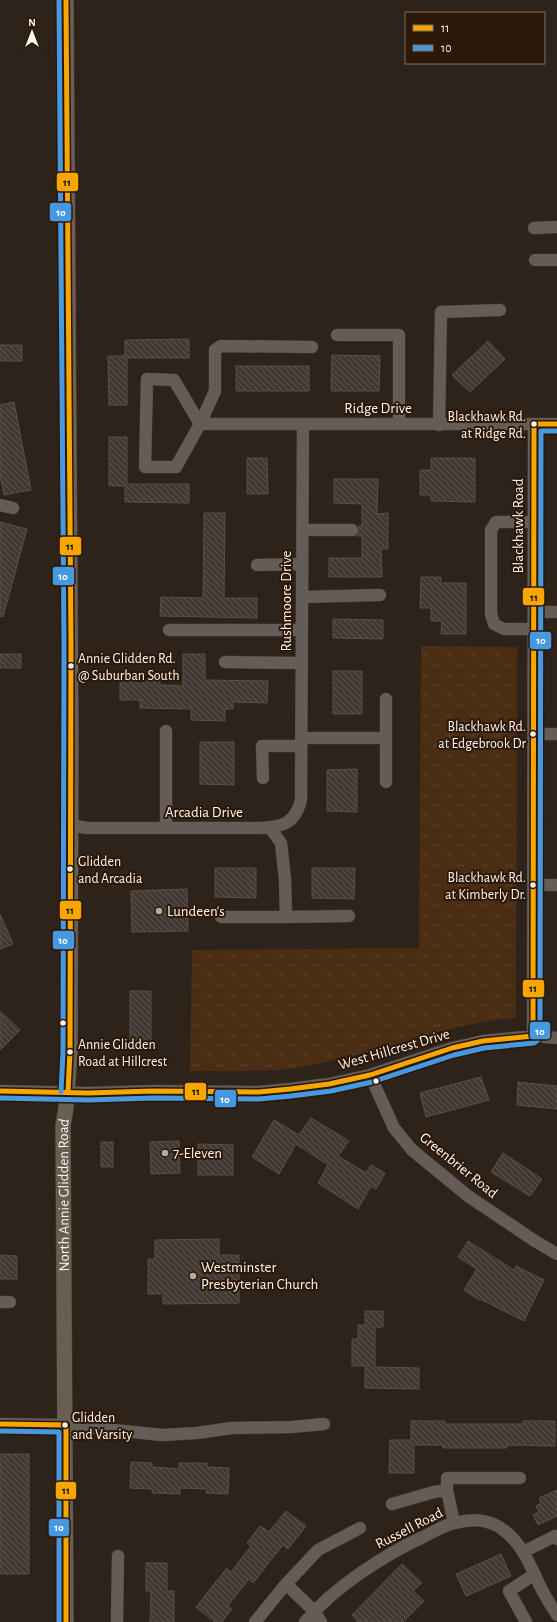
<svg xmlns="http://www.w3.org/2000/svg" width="557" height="1622" font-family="'Alegreya Sans',sans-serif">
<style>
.grass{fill:url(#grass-tufts)}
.building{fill:url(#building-back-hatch);stroke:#584f48}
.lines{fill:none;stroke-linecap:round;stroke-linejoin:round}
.minor-casing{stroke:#483f38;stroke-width:13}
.major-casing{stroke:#483f38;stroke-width:16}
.minor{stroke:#645c56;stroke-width:12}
.major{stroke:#6a5d51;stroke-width:15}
.bus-1-casing{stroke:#2c1809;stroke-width:8}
.bus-2-casing{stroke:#2c1809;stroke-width:8}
.bus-1{stroke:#f7a600;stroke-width:5}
.bus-2{stroke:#4699e1;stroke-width:5}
.bus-dot{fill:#fef3eb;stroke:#2c1809;stroke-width:1.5}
.poi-dot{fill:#b5aaa2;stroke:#2c1809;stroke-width:1.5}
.labels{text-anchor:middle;stroke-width:4;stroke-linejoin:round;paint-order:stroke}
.bus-label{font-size:14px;fill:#fef3eb;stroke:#2c1809;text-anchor:start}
.street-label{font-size:15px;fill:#fef3eb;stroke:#2c1809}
.poi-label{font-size:15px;fill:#fef3eb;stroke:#2c1809;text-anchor:start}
.line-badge{stroke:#2c1809;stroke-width:1.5}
.badge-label{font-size:11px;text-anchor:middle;font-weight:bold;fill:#fff}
.pale-badge-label{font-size:11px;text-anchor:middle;font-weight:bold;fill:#111}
</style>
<defs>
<pattern id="grass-tufts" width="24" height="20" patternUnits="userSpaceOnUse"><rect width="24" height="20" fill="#4a2d13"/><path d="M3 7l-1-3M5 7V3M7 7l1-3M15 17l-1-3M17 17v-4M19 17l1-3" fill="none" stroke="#5c422a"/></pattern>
<pattern id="building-back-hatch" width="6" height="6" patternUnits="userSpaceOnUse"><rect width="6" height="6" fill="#423932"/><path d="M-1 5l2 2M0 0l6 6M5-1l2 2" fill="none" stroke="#5e5650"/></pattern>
</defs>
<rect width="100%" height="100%" fill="#2e231a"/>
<path class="grass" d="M 421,646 L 517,647 L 516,1018 C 453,1022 396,1047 335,1060 C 320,1063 304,1067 288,1069 C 255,1072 223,1071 190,1071 L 192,950 L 419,948 Z"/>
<path class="building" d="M 189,339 L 189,358 L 127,358 L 127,405 L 109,405 L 108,356 L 125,356 L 125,340 Z
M 488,341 L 505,359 L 470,392 L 452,375 Z
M 0,345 L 22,345 L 22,361 L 0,361 Z
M 332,355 L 380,356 L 379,391 L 331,391 Z
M 236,366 L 309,366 L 309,391 L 236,391 Z
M 14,402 L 31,490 L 4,495 L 0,475 L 0,405 Z
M 109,437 L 127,437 L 127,484 L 189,484 L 189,503 L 125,502 L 125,486 L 109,486 Z
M 247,458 L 267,458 L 268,494 L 247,494 Z
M 431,458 L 475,458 L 475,502 L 431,501 L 431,495 L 420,495 L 420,470 L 431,470 Z
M 334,479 L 378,479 L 377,514 L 388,513 L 388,549 L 381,549 L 382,577 L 329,577 L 329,558 L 362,558 L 362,536 L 356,536 L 359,530 L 359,526 L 362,526 L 362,504 L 334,503 Z
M 204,513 L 225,513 L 224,598 L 257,598 L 257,618 L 160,616 L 161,597 L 203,598 Z
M 0,522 L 27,529 L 3,617 L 0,616 Z
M 421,577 L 441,577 L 441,583 L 466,583 L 466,634 L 441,634 L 442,621 L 431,621 L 431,608 L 420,608 Z
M 333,619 L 383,620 L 383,639 L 333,638 Z
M 0,654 L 21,654 L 21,668 L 0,668 Z
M 183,654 L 205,654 L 205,680 L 268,681 L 267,703 L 233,702 L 233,709 L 225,709 L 225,721 L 191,720 L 191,709 L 140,708 L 140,700 L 120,700 L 120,681 L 160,681 L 160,685 L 183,686 Z
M 333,671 L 362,671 L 362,714 L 333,714 Z
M 200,742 L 234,742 L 234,785 L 200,784 Z
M 357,769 L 357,812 L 327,811 L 327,770 Z
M 215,868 L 256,868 L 256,898 L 215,897 Z
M 312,868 L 355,868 L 354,899 L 312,898 Z
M 187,889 L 188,931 L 132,932 L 131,891 Z
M 0,914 L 13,944 L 0,949 Z
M 130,991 L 151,991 L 151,1043 L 130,1043 Z
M 0,1011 L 20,1030 L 0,1050 Z
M 481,1077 L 489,1100 L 426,1117 L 420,1093 Z
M 518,1082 L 557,1086 L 557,1109 L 517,1105 Z
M 311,1118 L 349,1141 L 338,1156 L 366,1173 L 371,1165 L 385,1173 L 376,1189 L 371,1186 L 358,1209 L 318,1183 L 328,1165 L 296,1144 L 279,1174 L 252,1157 L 274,1120 L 299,1135 Z
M 179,1141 L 180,1173 L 151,1174 L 150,1142 Z
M 101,1142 L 113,1142 L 113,1167 L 101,1167 Z
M 198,1144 L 233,1145 L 233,1175 L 198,1175 Z
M 503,1153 L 542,1179 L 530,1196 L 491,1172 Z
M 219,1239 L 219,1255 L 239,1255 L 239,1303 L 163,1304 L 163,1294 L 148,1294 L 148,1259 L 155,1259 L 155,1240 Z
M 468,1241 L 514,1270 L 516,1266 L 544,1280 L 524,1321 L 480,1299 L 479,1300 L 464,1290 L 477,1269 L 458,1257 Z
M 0,1255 L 17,1256 L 17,1279 L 0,1279 Z
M 365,1311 L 383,1311 L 383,1327 L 375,1327 L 375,1367 L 419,1368 L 419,1389 L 365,1388 L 365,1366 L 352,1366 L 352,1339 L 358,1339 L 358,1325 L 365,1325 Z
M 411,1421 L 445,1421 L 445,1424 L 523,1424 L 523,1421 L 555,1421 L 555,1446 L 507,1445 L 507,1448 L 443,1448 L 443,1445 L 414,1445 L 414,1473 L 389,1473 L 390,1440 L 411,1440 Z
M 0,1454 L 29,1454 L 29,1574 L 0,1574 Z
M 131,1462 L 152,1463 L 152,1467 L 179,1469 L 179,1463 L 207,1463 L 207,1467 L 229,1468 L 228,1494 L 206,1493 L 207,1489 L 180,1488 L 180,1494 L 152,1493 L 152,1489 L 130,1488 Z
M 557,1490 L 557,1516 L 538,1525 L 533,1515 L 539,1512 L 536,1506 L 541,1503 L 539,1498 Z
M 286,1511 L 306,1526 L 288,1549 L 283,1545 L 253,1583 L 249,1579 L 228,1606 L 232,1609 L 222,1622 L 215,1622 L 196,1607 L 227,1568 L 231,1572 L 251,1546 L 247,1543 L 260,1526 L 269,1532 Z
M 501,1554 L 511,1576 L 466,1596 L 456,1574 Z
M 146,1563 L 167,1563 L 167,1591 L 174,1591 L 174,1622 L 150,1622 L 151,1591 L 146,1591 Z
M 402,1564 L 422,1583 L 413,1591 L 424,1601 L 403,1622 L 358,1622 L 352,1615 Z"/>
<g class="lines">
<g class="minor-casing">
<path id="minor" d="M 534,228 L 557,227
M 535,260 L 557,260
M 337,335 L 399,335 L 399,424
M 200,424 L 174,380 L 147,379 L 145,467 L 176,467 L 200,424 L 215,391 L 215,350 L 221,346 L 312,347
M 200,424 L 557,424
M 439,425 L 441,312 L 500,310
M 0,505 L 13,508
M 534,522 L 496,522 L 491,530 L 491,614 L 494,624 L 504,629 L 534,629
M 303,530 L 352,530
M 257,565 L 302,564
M 302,597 L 380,595
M 534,612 L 557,612
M 169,630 L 302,630
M 225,662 L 302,663
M 166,731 L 166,828
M 535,734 L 557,734
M 301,738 L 386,738 L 386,699
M 386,738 L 386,782
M 263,778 L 262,746 L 301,746
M 70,825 L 87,828 L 260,828 C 282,827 295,824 301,800 L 303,425
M 270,828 L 281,843 L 285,879 L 286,917 L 349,916
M 534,885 L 557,885
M 221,917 L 286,917
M 533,1036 L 534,424
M 370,1075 L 394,1128 L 412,1150 L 468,1196 L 535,1241 L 557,1254
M 0,1091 L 88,1093 L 153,1091 L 259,1092 L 290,1089 L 329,1084 L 370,1075 L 452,1048 L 483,1041 L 533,1036 L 557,1038
M 0,1302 L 10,1302
M 0,1424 L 66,1425 L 162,1435 L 197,1433 L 232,1428 L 291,1427 L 324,1424
M 392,1504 L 434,1492 L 447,1490
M 454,1523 L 447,1490 L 447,1478 L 520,1478
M 523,1552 L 555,1536 L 557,1539
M 286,1584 L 314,1611 L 321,1622
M 117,1622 L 118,1556
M 255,1622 L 286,1584 L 318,1550 L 360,1528
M 305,1622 C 334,1587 384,1555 425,1536 C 435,1531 444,1525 455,1523 C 470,1519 486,1519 499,1527 C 521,1540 530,1565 540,1586 C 545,1596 551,1606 557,1615
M 526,1622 L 509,1591 L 535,1574"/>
</g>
<g class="major-casing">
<g id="major">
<path id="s1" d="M 66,1622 L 63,1125 L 66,1108 L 70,1052 L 71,737 L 66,0"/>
</g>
</g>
<use href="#minor" class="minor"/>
<use href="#major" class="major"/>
<g class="bus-1-casing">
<path id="bus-1" d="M 66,0 L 71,646 L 70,1052 L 68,1092
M 0,1091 L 88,1093 L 153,1091 L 259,1092 L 290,1089 L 329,1084 L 370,1075 L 452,1048 L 483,1041 L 533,1036 L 534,424 L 557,424
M 0,1424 L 66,1425 L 66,1622"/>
</g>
<g class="bus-2-casing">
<path id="bus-2" d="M 59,0 L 64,646 L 63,1052 L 61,1092
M 0,1098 L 88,1100 L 153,1098 L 259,1099 L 291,1096 L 331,1091 L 372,1082 L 454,1055 L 484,1048 L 534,1043 L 538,1040 L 540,1036 L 541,431 L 557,431
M 0,1431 L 59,1432 L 59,1622"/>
</g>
<use href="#bus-1" class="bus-1"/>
<use href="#bus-2" class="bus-2"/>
</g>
<g class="bus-dot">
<circle cx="534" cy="424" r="3.5"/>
<circle cx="71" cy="666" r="3.5"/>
<circle cx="533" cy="734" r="3.5"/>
<circle cx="70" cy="869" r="3.5"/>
<circle cx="533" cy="885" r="3.5"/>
<circle cx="63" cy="1023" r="3.5"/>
<circle cx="70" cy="1052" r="3.5"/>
<circle cx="376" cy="1081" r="3.5"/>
<circle cx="65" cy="1425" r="3.5"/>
</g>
<g class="poi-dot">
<circle cx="159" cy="911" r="4"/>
<circle cx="165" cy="1153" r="4"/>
<circle cx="193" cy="1276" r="4"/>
</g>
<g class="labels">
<g class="bus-label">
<text x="526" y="421" text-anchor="end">Blackhawk Rd.<tspan x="526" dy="17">at Ridge Rd.</tspan></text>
<text x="78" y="663">Annie Glidden Rd.<tspan x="78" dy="17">@ Suburban South</tspan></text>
<text x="526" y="731" text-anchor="end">Blackhawk Rd.<tspan x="526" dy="17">at Edgebrook Dr</tspan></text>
<text x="78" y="866">Glidden<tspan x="78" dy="17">and Arcadia</tspan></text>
<text x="526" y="882" text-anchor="end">Blackhawk Rd.<tspan x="526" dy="17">at Kimberly Dr.</tspan></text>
<text x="78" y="1049">Annie Glidden<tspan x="78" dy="17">Road at Hillcrest</tspan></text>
<text x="72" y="1422">Glidden<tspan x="72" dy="17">and Varsity</tspan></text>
</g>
<g class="street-label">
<text x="378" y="413">Ridge Drive</text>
<text transform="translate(518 526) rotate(-90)" y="5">Blackhawk Road</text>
<text transform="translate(286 601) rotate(-90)" y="5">Rushmoore Drive</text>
<text x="204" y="817">Arcadia Drive</text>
<text transform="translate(394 1049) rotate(-16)" y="5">West Hillcrest Drive</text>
<text transform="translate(459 1165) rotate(39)" y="5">Greenbrier Road</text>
<text dy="5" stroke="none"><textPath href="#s1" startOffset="427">North Annie Glidden Road</textPath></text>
<text transform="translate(409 1528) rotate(-27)" y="5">Russell Road</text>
</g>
<g class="poi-label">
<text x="167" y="916">Lundeen's</text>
<text x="173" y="1158">7-Eleven</text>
<text x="201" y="1272">Westminster<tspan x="201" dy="17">Presbyterian Church</tspan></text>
</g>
</g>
<g class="line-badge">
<rect x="56" y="172" width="23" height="20" rx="4" fill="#f7a600"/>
<rect x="49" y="202" width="23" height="20" rx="4" fill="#4699e1"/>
<rect x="59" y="536" width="23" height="20" rx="4" fill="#f7a600"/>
<rect x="52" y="566" width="23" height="20" rx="4" fill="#4699e1"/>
<rect x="522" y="587" width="23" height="19" rx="4" fill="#f7a600"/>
<rect x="529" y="631" width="23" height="19" rx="4" fill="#4699e1"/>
<rect x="59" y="900" width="23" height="20" rx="4" fill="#f7a600"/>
<rect x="52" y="930" width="23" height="20" rx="4" fill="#4699e1"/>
<rect x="522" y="979" width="23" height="19" rx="4" fill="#f7a600"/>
<rect x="529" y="1021" width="22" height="19" rx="4" fill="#4699e1"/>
<rect x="184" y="1082" width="23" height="19" rx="4" fill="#f7a600"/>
<rect x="214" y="1089" width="23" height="19" rx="4" fill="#4699e1"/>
<rect x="55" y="1481" width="22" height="19" rx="4" fill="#f7a600"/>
<rect x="48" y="1518" width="22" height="19" rx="4" fill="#4699e1"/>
</g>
<g class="badge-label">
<text x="61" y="216">10</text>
<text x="63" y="580">10</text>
<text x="541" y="644">10</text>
<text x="63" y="944">10</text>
<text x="540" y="1035">10</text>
<text x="225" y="1103">10</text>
<text x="59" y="1531">10</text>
</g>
<g class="pale-badge-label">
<text x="67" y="186">11</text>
<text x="70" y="550">11</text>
<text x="534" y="601">11</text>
<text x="70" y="914">11</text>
<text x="533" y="992">11</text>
<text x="196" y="1095">11</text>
<text x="66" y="1494">11</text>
</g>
<rect x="405" y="12" width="140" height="52" fill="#2c1809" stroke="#807063"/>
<rect x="413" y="25" width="20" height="6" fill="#f7a600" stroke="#807063"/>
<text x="441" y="32" font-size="12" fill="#fef3eb">11</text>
<rect x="413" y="45" width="20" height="6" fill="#4699e1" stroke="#807063"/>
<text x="441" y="52" font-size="12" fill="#fef3eb">10</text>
<g transform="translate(32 32)" stroke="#2c1809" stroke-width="3" paint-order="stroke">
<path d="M0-3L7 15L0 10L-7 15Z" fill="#fef3eb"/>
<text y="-6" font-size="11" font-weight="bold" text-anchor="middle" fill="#fef3eb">N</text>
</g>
</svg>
